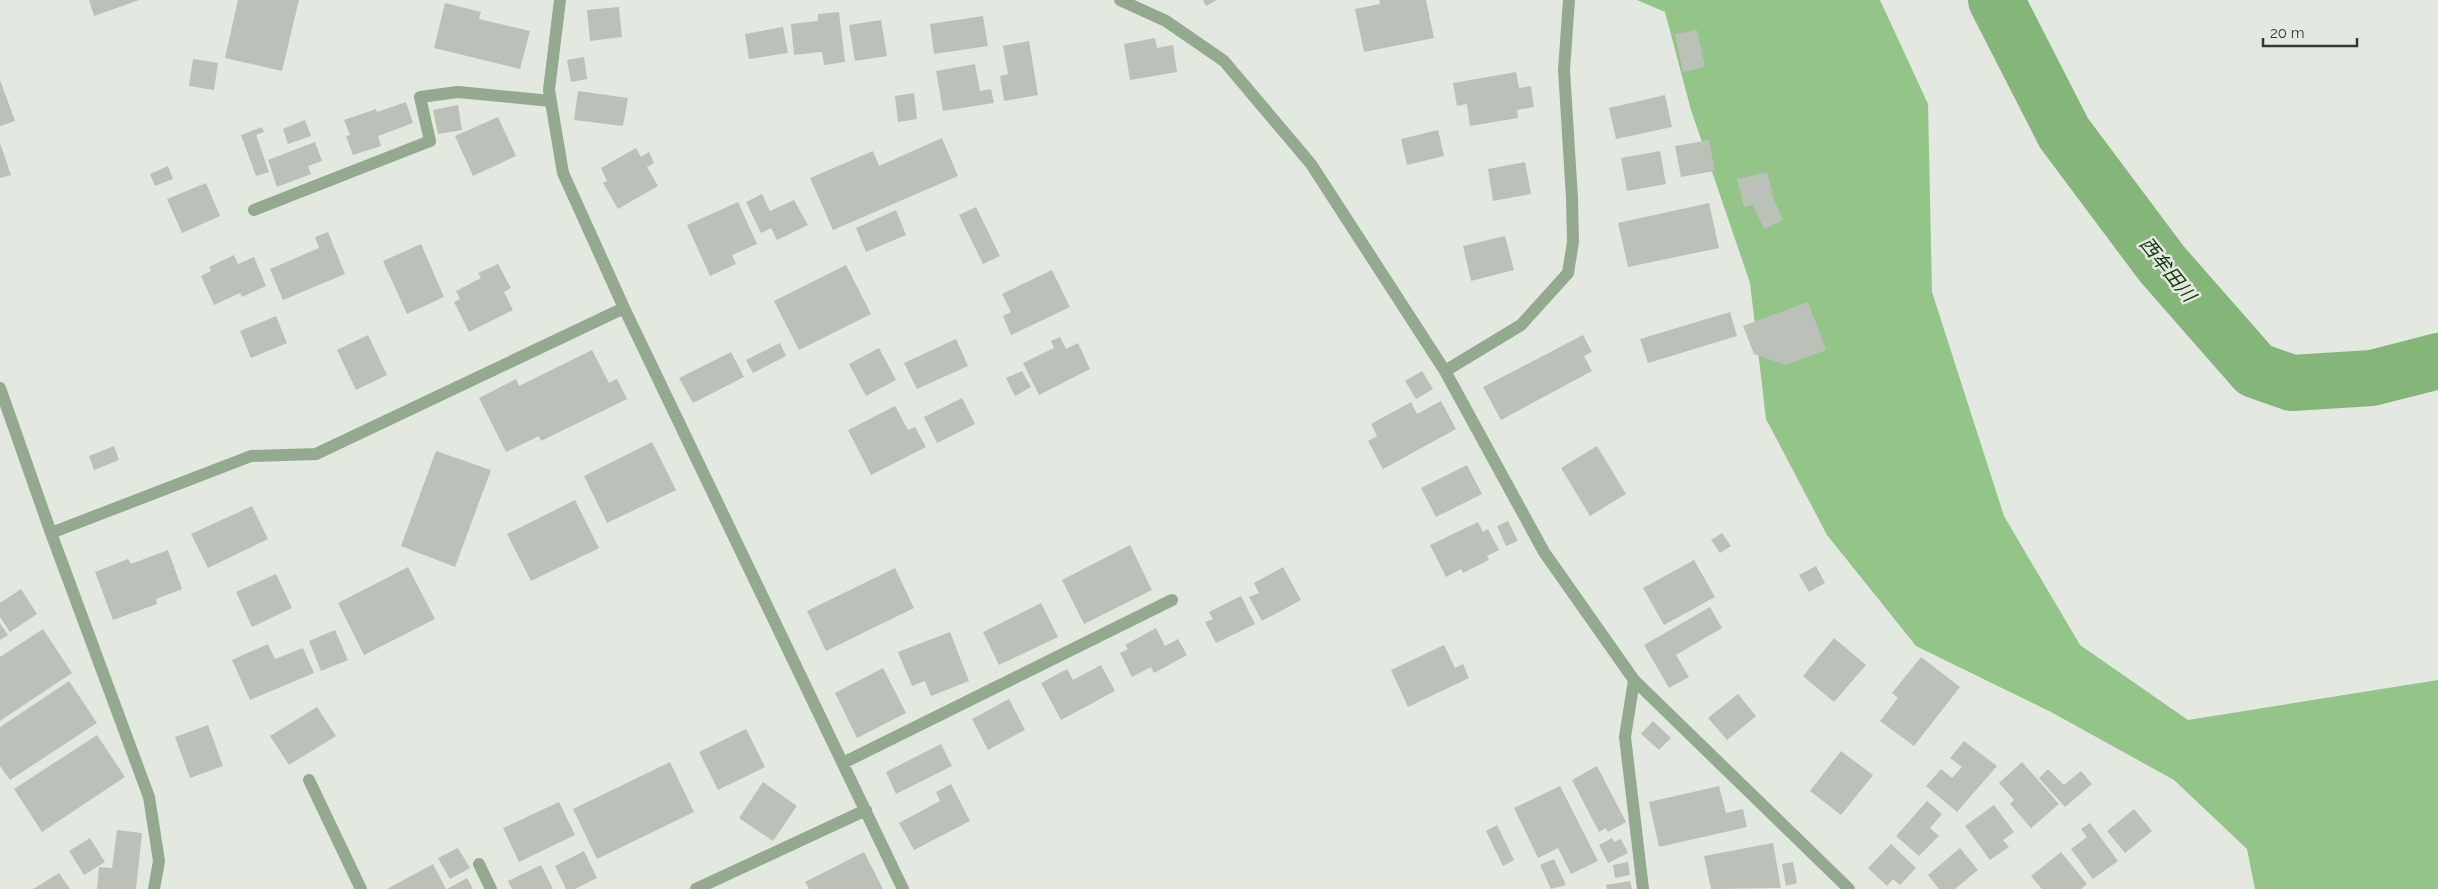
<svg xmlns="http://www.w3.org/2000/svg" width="2438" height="889" font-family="Raleway,'Noto Sans JP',sans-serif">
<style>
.forest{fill:#92c587}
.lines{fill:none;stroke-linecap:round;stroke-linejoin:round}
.river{stroke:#83b678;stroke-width:56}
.building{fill:#bbc1b9}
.street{stroke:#94aa8f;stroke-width:12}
.labels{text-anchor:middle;stroke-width:5;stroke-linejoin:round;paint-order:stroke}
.water-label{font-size:19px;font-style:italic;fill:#13350a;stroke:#e3e9e1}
</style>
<rect width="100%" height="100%" fill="#e3e9e1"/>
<path class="forest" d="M 1637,0 L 1880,0 L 1928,104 L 1932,292 L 2004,516 L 2080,645 L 2188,720 L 2438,680 L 2438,889 L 2255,889 L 2247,849 L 2174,780 L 2051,712 L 1916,646 L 1827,535 L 1766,419 L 1750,283 L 1691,110 L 1665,12 Z"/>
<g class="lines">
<path class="river" d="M 1996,0 L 2064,133 L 2162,264 L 2255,370 L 2292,383 L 2372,378 L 2438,361"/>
</g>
<path class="building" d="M 89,0 L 139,0 L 94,16 Z
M 238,0 L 299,0 L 282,71 L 225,58 Z
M 1203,0 L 1217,0 L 1206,6 Z
M 1379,0 L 1426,0 L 1434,38 L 1364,52 L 1355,9 L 1380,4 Z
M 445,3 L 481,12 L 479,19 L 530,31 L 520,69 L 434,48 Z
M 619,7 L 622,37 L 590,41 L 587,10 Z
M 839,12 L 845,62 L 824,65 L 822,52 L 794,55 L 791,24 L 818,21 L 818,14 Z
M 983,16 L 988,46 L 934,54 L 930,24 Z
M 881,20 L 887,56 L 855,61 L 849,25 Z
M 783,27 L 788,53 L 749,59 L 745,34 Z
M 1697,30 L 1705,67 L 1683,72 L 1675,34 Z
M 1155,38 L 1157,48 L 1173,45 L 1177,72 L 1130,80 L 1124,44 Z
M 1029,41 L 1038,95 L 1004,101 L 1000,76 L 1008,74 L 1003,46 Z
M 584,57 L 587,79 L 571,82 L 567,60 Z
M 193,59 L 218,63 L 214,90 L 189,86 Z
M 975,64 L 980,91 L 991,89 L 994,103 L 943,111 L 936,71 Z
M 1516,72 L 1519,88 L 1531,86 L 1534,107 L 1517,110 L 1518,118 L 1470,126 L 1467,104 L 1457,106 L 1453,83 Z
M 0,80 L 15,121 L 0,126 Z
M 578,91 L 628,98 L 623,126 L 574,120 Z
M 914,93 L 917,119 L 898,122 L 895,96 Z
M 1665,95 L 1672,127 L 1616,139 L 1609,108 Z
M 406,102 L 413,123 L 378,136 L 381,146 L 353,155 L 346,136 L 350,135 L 344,120 L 376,109 L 377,112 Z
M 458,105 L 462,130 L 438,134 L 433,110 Z
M 498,117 L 516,156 L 473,176 L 455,136 Z
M 305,120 L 311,136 L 288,144 L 283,129 Z
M 262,127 L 264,132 L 256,135 L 269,172 L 256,176 L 241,135 Z
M 1438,130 L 1444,156 L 1407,165 L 1401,139 Z
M 942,138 L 958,176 L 833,230 L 810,178 L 873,151 L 879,166 Z
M 1709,140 L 1715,171 L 1681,177 L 1675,146 Z
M 315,142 L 322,161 L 308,166 L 311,174 L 277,187 L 268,160 Z
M 0,143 L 11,175 L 0,178 Z
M 636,148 L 641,157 L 649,152 L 654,163 L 647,167 L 658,186 L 618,209 L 603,183 L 607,181 L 601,168 Z
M 1660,151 L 1666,184 L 1627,191 L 1621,158 Z
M 1525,162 L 1531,194 L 1493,201 L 1488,169 Z
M 168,166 L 173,179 L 155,186 L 150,174 Z
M 1767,172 L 1774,200 L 1783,220 L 1764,229 L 1753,205 L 1744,207 L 1737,179 Z
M 206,183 L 220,216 L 182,233 L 167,199 Z
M 762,194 L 770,211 L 794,200 L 808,225 L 777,240 L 771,228 L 761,233 L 746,202 Z
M 738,202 L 757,244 L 732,255 L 736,264 L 710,276 L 687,225 Z
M 1709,203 L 1719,248 L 1628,267 L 1618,223 Z
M 976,207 L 1000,256 L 983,264 L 959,215 Z
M 896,210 L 906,235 L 866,252 L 856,228 Z
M 328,232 L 345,274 L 283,300 L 270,269 L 319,248 L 315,237 Z
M 1505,236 L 1514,270 L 1471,281 L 1463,246 Z
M 421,244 L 444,297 L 407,314 L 383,261 Z
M 234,255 L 238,264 L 254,257 L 266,286 L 242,297 L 240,293 L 214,305 L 201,276 L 211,271 L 209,267 Z
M 498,264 L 511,288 L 504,292 L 513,310 L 469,332 L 454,302 L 460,299 L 456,291 L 481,278 L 478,273 Z
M 846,265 L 871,314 L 799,350 L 774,301 Z
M 1052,270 L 1070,307 L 1011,335 L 1003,316 L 1011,312 L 1002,294 Z
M 1808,302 L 1826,350 L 1786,365 L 1754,354 L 1743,326 Z
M 1730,312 L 1737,336 L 1648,363 L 1640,339 Z
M 276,316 L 287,343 L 251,358 L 240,331 Z
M 368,335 L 387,375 L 356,390 L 337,350 Z
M 1583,335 L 1592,352 L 1584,356 L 1592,371 L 1501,420 L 1483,387 Z
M 1060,337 L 1066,349 L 1078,343 L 1090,369 L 1039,395 L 1023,363 L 1054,348 L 1051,341 Z
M 956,339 L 968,366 L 917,389 L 904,363 Z
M 780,343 L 786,356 L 753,373 L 746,360 Z
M 879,348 L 896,380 L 866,396 L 849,364 Z
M 592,350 L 609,383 L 617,379 L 627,399 L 541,441 L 539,436 L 506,452 L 479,398 L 516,379 L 519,386 Z
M 731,352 L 744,377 L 693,403 L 679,378 Z
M 1022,371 L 1031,387 L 1015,396 L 1006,378 Z
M 1422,371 L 1433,389 L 1416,399 L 1405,381 Z
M 962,398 L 975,424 L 937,443 L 924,417 Z
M 1441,401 L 1456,429 L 1383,469 L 1368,441 L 1377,436 L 1371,424 L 1411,402 L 1417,414 Z
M 895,406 L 908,430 L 915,427 L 926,447 L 871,475 L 848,430 Z
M 652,442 L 676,490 L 607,523 L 584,476 Z
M 114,446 L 119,460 L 94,470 L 89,456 Z
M 1597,446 L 1626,494 L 1590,516 L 1561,468 Z
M 436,451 L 491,470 L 455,567 L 401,546 Z
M 1467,465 L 1482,494 L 1436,517 L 1421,488 Z
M 575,500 L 599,548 L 531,581 L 507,534 Z
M 252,506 L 268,539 L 208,568 L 191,534 Z
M 1508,521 L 1518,541 L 1506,546 L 1497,526 Z
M 1478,522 L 1483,532 L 1488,529 L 1499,550 L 1487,556 L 1489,560 L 1463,573 L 1461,569 L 1446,577 L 1430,545 Z
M 1722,533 L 1731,546 L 1720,553 L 1711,540 Z
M 1130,545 L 1152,590 L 1084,624 L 1062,580 Z
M 168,550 L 182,589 L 156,599 L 157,604 L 113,620 L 95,572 L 128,559 L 131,564 Z
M 1694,560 L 1715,597 L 1664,625 L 1643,588 Z
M 1816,566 L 1825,583 L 1809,592 L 1799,575 Z
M 408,567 L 435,619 L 364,655 L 338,603 Z
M 1283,567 L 1301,600 L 1262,621 L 1249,597 L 1259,593 L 1254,583 Z
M 895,568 L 914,608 L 826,651 L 807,611 Z
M 276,574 L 292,608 L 252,627 L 236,592 Z
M 21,589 L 37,614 L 10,632 L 0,617 L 0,603 Z
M 1241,596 L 1255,624 L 1216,643 L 1205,622 L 1213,619 L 1209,612 Z
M 1041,603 L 1058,637 L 999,665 L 983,632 Z
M 1710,607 L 1722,628 L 1676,655 L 1689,677 L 1669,688 L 1644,645 Z
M 0,623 L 8,635 L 0,640 Z
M 1156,628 L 1165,646 L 1178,639 L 1187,655 L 1154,673 L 1151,667 L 1132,677 L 1120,653 L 1128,649 L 1125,645 Z
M 43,629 L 72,673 L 0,721 L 0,657 Z
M 335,630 L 348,660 L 321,671 L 309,641 Z
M 950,632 L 969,681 L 931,696 L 925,681 L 912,686 L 898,652 Z
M 1834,638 L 1866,665 L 1834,702 L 1803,676 Z
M 268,644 L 275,659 L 303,648 L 314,673 L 250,700 L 232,660 Z
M 1444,645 L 1455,668 L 1463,664 L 1469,678 L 1408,707 L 1391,670 Z
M 1921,657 L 1960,687 L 1914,746 L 1880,721 L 1898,698 L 1892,693 Z
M 1101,665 L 1115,691 L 1061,720 L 1041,683 L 1067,669 L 1073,680 Z
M 883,668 L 906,713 L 857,738 L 835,693 Z
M 69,681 L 97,723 L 10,780 L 0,766 L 0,727 Z
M 1738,694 L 1756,716 L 1727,740 L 1708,718 Z
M 1009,699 L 1025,730 L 988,750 L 972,719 Z
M 317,707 L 336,736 L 289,765 L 270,736 Z
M 1653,721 L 1671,738 L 1659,750 L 1641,734 Z
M 208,725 L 223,766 L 190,778 L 175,737 Z
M 746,729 L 765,767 L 718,790 L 699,752 Z
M 97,735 L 125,777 L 42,832 L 14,789 Z
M 1964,741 L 1997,766 L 1957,812 L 1926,786 L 1941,769 L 1952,778 L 1962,767 L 1950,758 Z
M 941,744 L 952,766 L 896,794 L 886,772 Z
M 1841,751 L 1873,775 L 1841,815 L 1810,791 Z
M 670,762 L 694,812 L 597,859 L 573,809 Z
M 2022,762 L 2059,804 L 2031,828 L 2010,804 L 2014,800 L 1999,783 Z
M 1597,766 L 1626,822 L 1608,832 L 1606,828 L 1599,832 L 1572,780 Z
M 2048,769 L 2064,785 L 2081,771 L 2092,784 L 2065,807 L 2039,778 Z
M 763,782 L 797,806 L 773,841 L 739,818 Z
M 951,784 L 970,821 L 914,850 L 899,823 L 940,801 L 936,792 Z
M 1560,786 L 1598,861 L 1571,874 L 1558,848 L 1538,858 L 1514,808 Z
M 1719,786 L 1726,813 L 1743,809 L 1747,827 L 1659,847 L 1649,802 Z
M 1927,801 L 1942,814 L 1930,828 L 1939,836 L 1919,856 L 1896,836 Z
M 559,802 L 575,835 L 519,862 L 503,828 Z
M 1994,805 L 2014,832 L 2003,840 L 2009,847 L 1990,860 L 1965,826 Z
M 2134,809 L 2152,831 L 2125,853 L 2107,831 Z
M 2090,823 L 2118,861 L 2093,879 L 2071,849 L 2087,837 L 2081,829 Z
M 1497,825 L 1514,860 L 1503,866 L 1486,831 Z
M 117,830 L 142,833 L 136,889 L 97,889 L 99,867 L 112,868 Z
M 90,838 L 105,862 L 84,875 L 69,851 Z
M 1612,838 L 1614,842 L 1621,839 L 1628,853 L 1608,863 L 1599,845 Z
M 1773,843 L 1781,888 L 1711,889 L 1704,856 Z
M 1891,844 L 1916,868 L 1900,885 L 1893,879 L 1887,886 L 1868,868 Z
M 458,848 L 470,868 L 450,879 L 438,858 Z
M 1960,848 L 1978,870 L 1955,889 L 1939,889 L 1928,875 Z
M 584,851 L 597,878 L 575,889 L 566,889 L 555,866 Z
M 864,852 L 883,889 L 809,889 L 805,882 Z
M 2061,852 L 2087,884 L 2081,889 L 2042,889 L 2031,876 Z
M 1554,859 L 1566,885 L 1551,889 L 1540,865 Z
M 1628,862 L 1630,875 L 1615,878 L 1613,865 Z
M 1793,862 L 1797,883 L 1786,886 L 1782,864 Z
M 433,864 L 446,889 L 387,889 Z
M 541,865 L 553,889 L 512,889 L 508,881 Z
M 59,873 L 70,889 L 33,889 Z
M 467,878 L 473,889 L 447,889 Z
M 1630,881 L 1632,889 L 1607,889 L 1606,885 Z"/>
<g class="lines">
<path class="street" d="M 560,0 L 549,90 L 563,173 L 624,308 L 903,889
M 1120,0 L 1166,21 L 1224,61 L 1311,164 L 1445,371 L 1544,552 L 1634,680 L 1849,889
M 254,210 L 430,141 L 420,97 L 458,92 L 551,101
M 1445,371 L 1521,325 L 1568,273 L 1573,242 L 1572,198 L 1564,70 L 1569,0
M 0,388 L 51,533 L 149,797 L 159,861 L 154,889
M 51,533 L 251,456 L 316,454 L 624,308
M 1634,680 L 1625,737 L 1643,889
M 843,763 L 1172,600
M 309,780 L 361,889
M 479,864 L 491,889
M 696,889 L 866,810"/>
</g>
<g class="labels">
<g class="water-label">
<text transform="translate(2168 269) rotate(51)" y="7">西牟田川</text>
</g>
</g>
<path d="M2263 38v8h94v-8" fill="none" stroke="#353835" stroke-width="2.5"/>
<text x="2270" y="38" font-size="15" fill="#353835" stroke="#e3e9e1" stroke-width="4" paint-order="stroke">20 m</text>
</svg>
